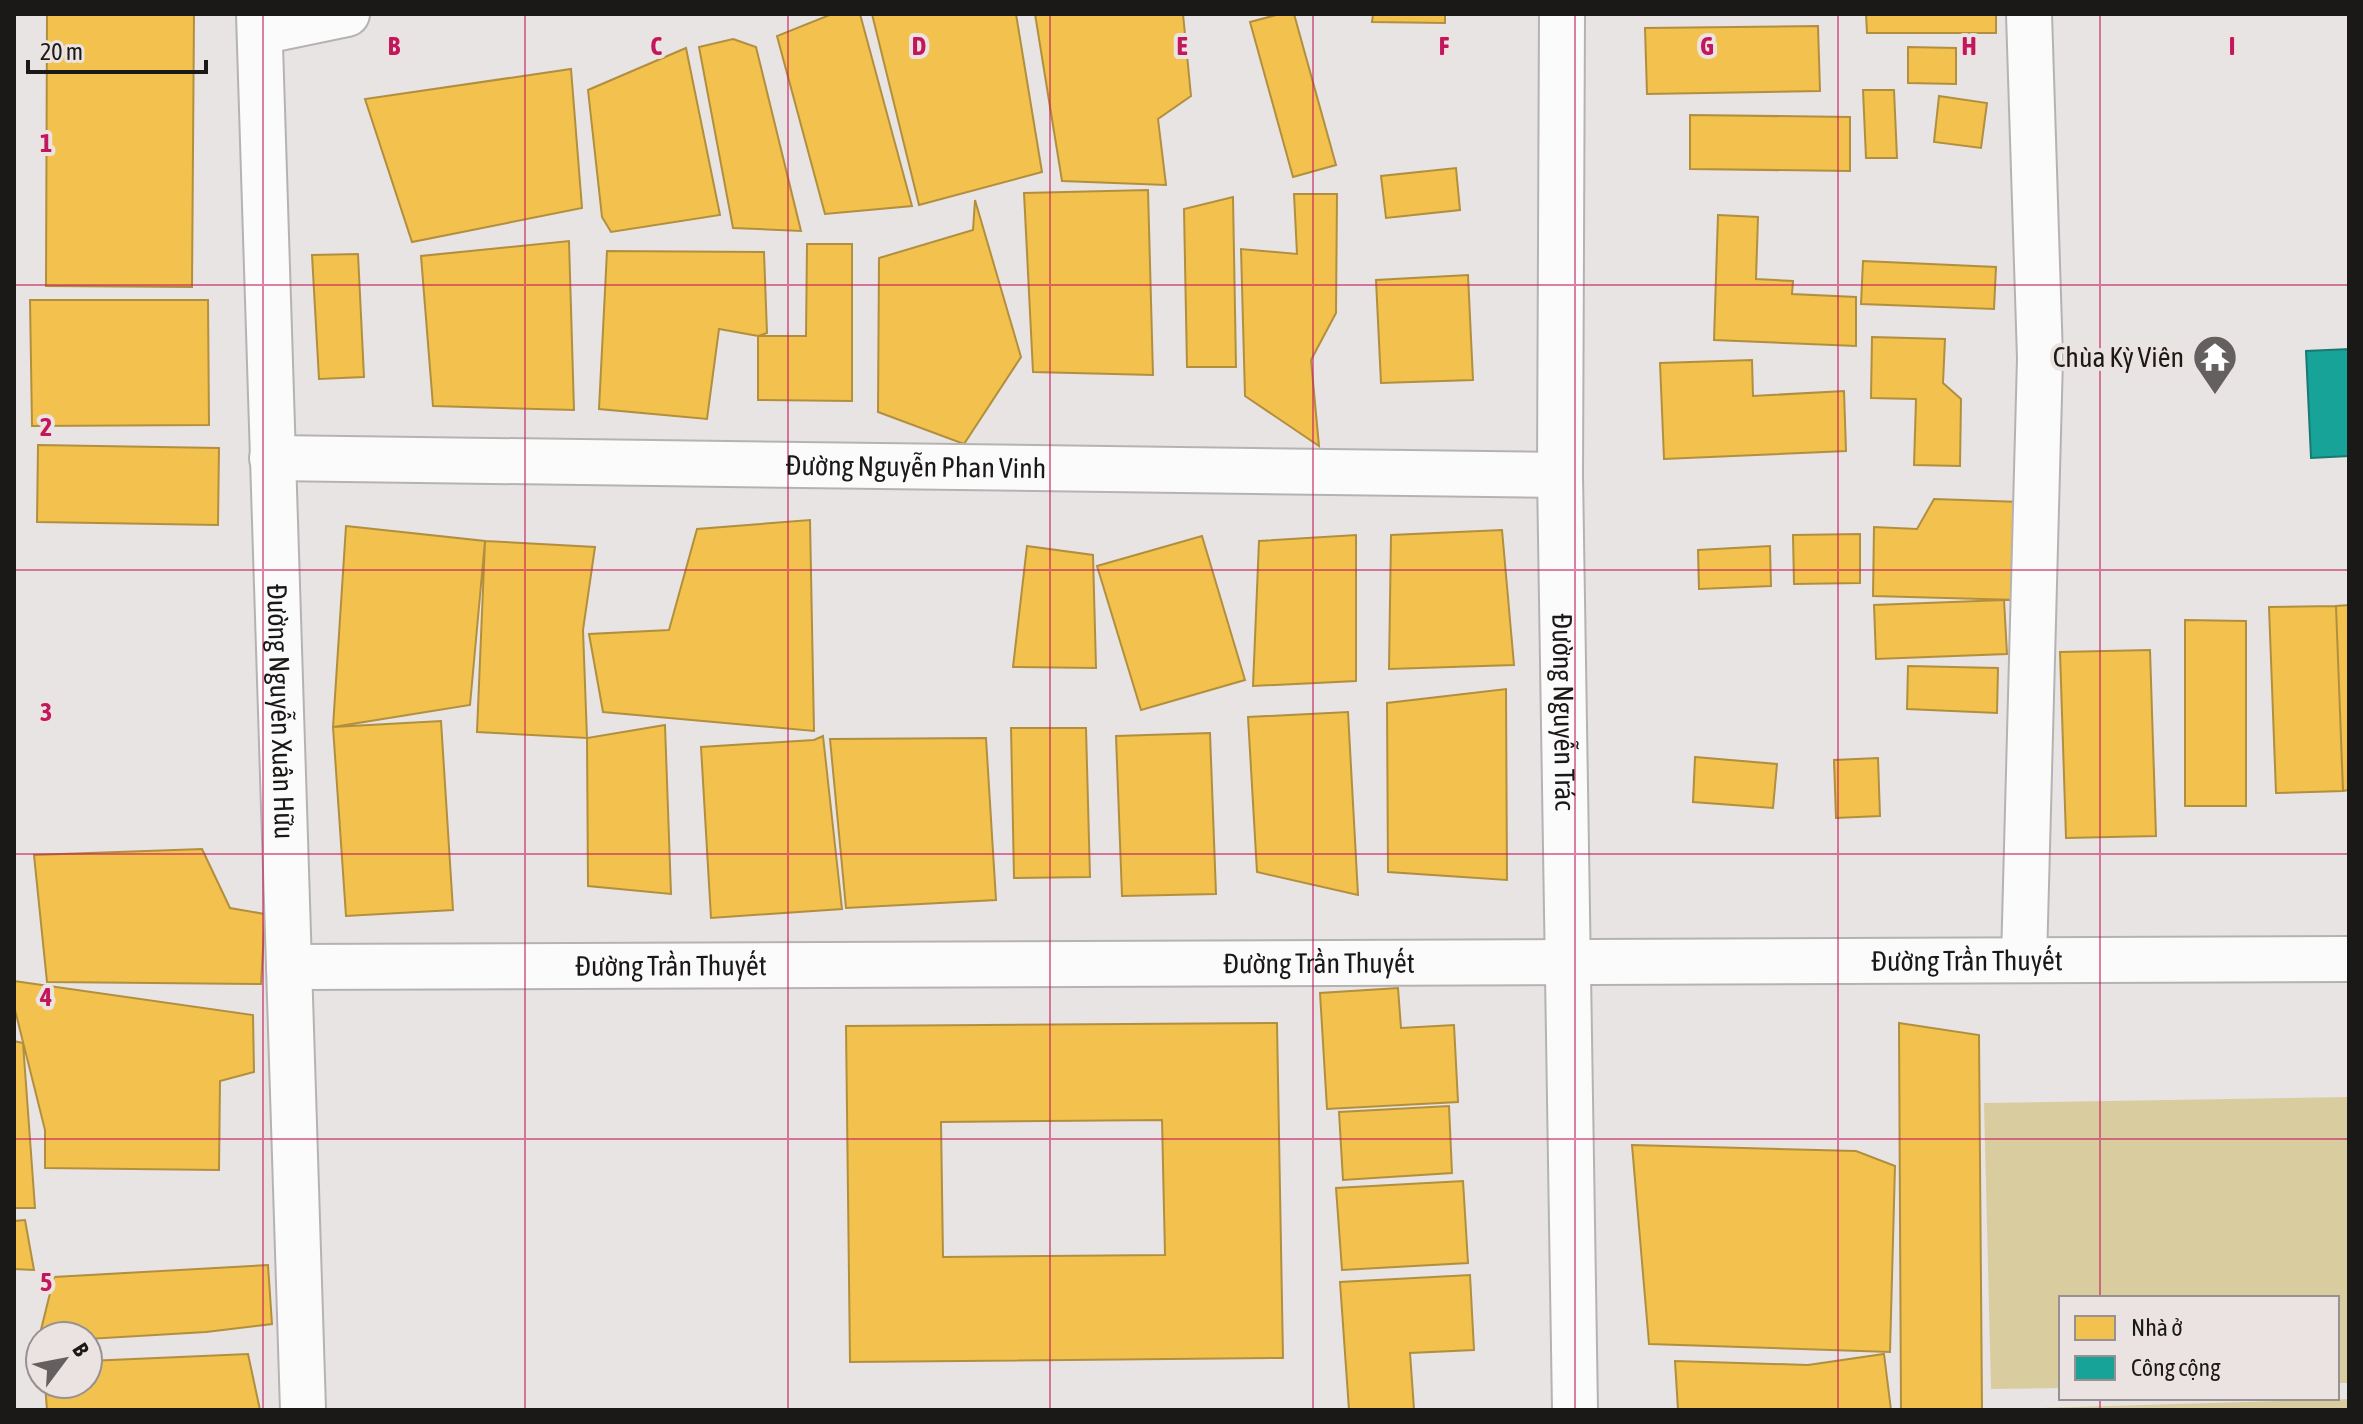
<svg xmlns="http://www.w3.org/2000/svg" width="2363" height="1424" font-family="'Asap Condensed',sans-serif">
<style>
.green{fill:#d9cd9f}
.homes{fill:#f2c14e;stroke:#b28f3e;stroke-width:2;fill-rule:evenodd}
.public{fill:#17a398;stroke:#187a72;stroke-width:2}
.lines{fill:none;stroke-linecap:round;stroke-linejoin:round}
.street-casing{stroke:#b5b2b2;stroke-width:48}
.street{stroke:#fcfbfb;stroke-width:44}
.grid{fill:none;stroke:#c2185b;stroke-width:2;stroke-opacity:0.55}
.labels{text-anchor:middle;stroke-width:8;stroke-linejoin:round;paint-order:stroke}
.poi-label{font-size:28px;fill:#1b1918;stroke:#eae3e1;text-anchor:end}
.street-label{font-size:28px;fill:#1b1918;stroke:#eae3e1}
.grid-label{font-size:26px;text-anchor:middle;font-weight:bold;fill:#c2185b;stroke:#eae3e1;stroke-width:8;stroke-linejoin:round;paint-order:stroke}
</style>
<rect width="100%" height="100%" fill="#e8e4e3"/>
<path class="green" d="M 2349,1097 L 2349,1383 L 2337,1383 L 2337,1298 L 2061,1298 L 2061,1388 L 1991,1389 L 1984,1103 Z
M 2349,1399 L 2349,1410 L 2005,1409 Z"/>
<path class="homes" d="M 47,14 L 194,14 L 192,287 L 46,286 Z
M 832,14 L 860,14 L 912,206 L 825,214 L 777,36 Z
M 872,14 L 1016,14 L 1042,172 L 919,205 Z
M 1035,14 L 1183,14 L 1191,96 L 1158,119 L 1166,185 L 1062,181 Z
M 1280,14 L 1294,14 L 1336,165 L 1293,177 L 1250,22 Z
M 1373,14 L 1445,14 L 1445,23 L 1372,22 Z
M 1866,14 L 1996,14 L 1996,33 L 1867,33 Z
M 1818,26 L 1820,91 L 1647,94 L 1645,28 Z
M 733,39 L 756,47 L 801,231 L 733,228 L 699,47 Z
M 1908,47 L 1956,48 L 1956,84 L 1908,83 Z
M 686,48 L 720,215 L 611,232 L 602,217 L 588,90 Z
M 571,69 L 582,208 L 412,242 L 365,99 Z
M 1863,90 L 1894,90 L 1897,158 L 1866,158 Z
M 1939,96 L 1987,103 L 1981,148 L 1934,142 Z
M 1690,115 L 1850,117 L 1850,171 L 1690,169 Z
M 1456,168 L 1460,210 L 1386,218 L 1381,176 Z
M 1148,190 L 1153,375 L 1033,372 L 1024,193 Z
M 1294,194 L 1337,194 L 1336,313 L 1311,360 L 1319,446 L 1245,396 L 1241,249 L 1297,254 Z
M 1233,197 L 1236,367 L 1187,367 L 1184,209 Z
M 975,200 L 1021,357 L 964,444 L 878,412 L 879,258 L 973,230 Z
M 1718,215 L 1758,217 L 1756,279 L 1793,281 L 1792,294 L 1856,297 L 1856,346 L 1714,340 Z
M 569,241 L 574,410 L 433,406 L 421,256 Z
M 807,244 L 852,244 L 852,401 L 758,400 L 758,336 L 806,336 Z
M 607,251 L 764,252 L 767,333 L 758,336 L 719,329 L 707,419 L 599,409 Z
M 358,254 L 364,377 L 319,379 L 312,255 Z
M 1863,261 L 1996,267 L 1994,309 L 1861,304 Z
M 1468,275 L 1473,380 L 1381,383 L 1376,280 Z
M 30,300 L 208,300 L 209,425 L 32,426 Z
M 1872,337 L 1945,339 L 1943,383 L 1961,399 L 1960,466 L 1914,465 L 1916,399 L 1871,398 Z
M 1752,360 L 1753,396 L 1844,391 L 1846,451 L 1664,459 L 1660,363 Z
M 38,445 L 219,448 L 218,525 L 37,522 Z
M 1934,499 L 2021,502 L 2018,600 L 1873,596 L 1874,527 L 1917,529 Z
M 810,520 L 814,731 L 603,712 L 589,634 L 669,630 L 697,529 Z
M 346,526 L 485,541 L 470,705 L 333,727 Z
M 1502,530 L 1514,665 L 1389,669 L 1391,535 Z
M 1860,534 L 1860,583 L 1794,584 L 1793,535 Z
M 1356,535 L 1356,681 L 1253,686 L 1259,541 Z
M 1202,536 L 1245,680 L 1141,710 L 1097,566 Z
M 485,541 L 595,547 L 583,630 L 587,738 L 477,732 Z
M 1027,546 L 1093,555 L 1096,668 L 1013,667 Z
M 1770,546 L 1771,586 L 1699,589 L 1698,550 Z
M 2004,600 L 2007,654 L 1876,659 L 1874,605 Z
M 2349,605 L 2349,790 L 2343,791 L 2336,606 Z
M 2336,606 L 2343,791 L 2276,793 L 2269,607 Z
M 2185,620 L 2246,621 L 2246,806 L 2185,806 Z
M 2150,650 L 2156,836 L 2066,838 L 2060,652 Z
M 1908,666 L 1998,668 L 1997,713 L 1907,709 Z
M 1506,689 L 1507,880 L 1388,872 L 1387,703 Z
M 1348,712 L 1358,895 L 1257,872 L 1248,717 Z
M 441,721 L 453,910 L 346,916 L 333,727 Z
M 665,725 L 671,894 L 588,886 L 587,738 Z
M 1011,728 L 1086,728 L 1090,877 L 1014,878 Z
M 1210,733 L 1216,894 L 1122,896 L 1116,736 Z
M 823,736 L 842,909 L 711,918 L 701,747 L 814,740 Z
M 986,738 L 996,900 L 846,908 L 830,739 Z
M 1695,757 L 1777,764 L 1773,808 L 1693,802 Z
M 1878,758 L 1880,816 L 1836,818 L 1834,760 Z
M 202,849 L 230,908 L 265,914 L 261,984 L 47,982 L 34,855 Z
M 14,981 L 253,1015 L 254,1072 L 220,1081 L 219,1170 L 45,1168 L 45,1130 L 14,1006 Z
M 1398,988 L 1401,1028 L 1454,1025 L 1458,1102 L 1327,1109 L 1320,993 Z
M 1277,1023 L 1283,1358 L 850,1362 L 846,1026 ZM 1162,1120 L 1165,1255 L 943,1257 L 941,1122 Z
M 1899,1023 L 1979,1035 L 1982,1410 L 1901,1410 Z
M 14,1041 L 23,1043 L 35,1208 L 14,1208 Z
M 1449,1106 L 1452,1173 L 1343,1180 L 1339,1112 Z
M 1632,1145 L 1856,1151 L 1895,1166 L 1890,1352 L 1649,1344 Z
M 1463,1181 L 1468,1263 L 1342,1270 L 1336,1188 Z
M 25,1220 L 34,1270 L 14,1269 L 14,1221 Z
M 268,1265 L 272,1324 L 206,1332 L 88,1339 L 88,1336 L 40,1336 L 40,1341 L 38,1342 L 54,1277 Z
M 1470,1275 L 1474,1350 L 1410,1353 L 1414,1409 L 1349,1410 L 1340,1282 Z
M 248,1354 L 260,1410 L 47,1410 L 45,1384 L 88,1384 L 88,1361 Z
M 1884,1354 L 1891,1410 L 1678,1410 L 1675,1361 L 1808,1365 Z"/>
<path class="public" d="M 2349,349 L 2349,456 L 2311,458 L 2306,351 Z"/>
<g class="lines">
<g class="street-casing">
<g id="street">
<path id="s1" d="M 259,14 L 303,1410"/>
<path id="s2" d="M 1562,14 L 1560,475 L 1575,1410"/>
<path d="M 260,32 L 347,14"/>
<path id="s3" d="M 272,458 L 1560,475"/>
<path d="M 2024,960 L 2040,358 L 2029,14"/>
<path id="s4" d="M 289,967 L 2349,959"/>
</g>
</g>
<use href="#street" class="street"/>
</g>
<path class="grid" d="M 263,14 L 263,1410M 525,14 L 525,1410M 788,14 L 788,1410M 1050,14 L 1050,1410M 1313,14 L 1313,1410M 1575,14 L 1575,1410M 1838,14 L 1838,1410M 2100,14 L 2100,1298M 14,285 L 2349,285M 14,570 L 2349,570M 14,854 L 2349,854M 14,1139 L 2349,1139M 2100,1398 L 2100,1410"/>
<defs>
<g id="temple-pin" transform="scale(2.3)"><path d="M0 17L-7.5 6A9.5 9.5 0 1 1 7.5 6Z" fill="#63605f" stroke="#eae3e1"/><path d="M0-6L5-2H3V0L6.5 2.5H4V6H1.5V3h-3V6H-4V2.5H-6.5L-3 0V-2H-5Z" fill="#fff"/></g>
</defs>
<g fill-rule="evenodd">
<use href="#temple-pin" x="2215" y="357"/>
</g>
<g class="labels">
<g class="poi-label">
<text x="2184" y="367">Chùa Kỳ Viên</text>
</g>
<g class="street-label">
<text dy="10" stroke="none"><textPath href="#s3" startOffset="644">Đường Nguyễn Phan Vinh</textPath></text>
<text dy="10" stroke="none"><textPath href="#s1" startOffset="698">Đường Nguyễn Xuân Hữu</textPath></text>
<text dy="10" stroke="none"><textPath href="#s2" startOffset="698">Đường Nguyễn Trác</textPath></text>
<text dy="10" stroke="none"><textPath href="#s4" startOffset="1678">Đường Trần Thuyết</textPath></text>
<text dy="10" stroke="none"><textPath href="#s4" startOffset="1030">Đường Trần Thuyết</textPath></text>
<text dy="10" stroke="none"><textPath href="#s4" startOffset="382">Đường Trần Thuyết</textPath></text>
</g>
</g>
<g class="grid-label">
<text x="394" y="55">B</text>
<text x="656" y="55">C</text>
<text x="919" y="55">D</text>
<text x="1182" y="55">E</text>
<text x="1444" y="55">F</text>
<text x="1707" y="55">G</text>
<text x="1969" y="55">H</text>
<text x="2232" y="55">I</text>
<text x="46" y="152">1</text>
<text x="46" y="436">2</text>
<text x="46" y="721">3</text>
<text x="46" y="1006">4</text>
<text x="46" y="1291">5</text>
</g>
<rect width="2363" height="1424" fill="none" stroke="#1b1918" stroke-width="32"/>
<rect x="2059" y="1296" width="280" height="104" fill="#eae3e1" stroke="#979291" stroke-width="2"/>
<rect x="2075" y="1316" width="40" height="24" fill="#f2c14e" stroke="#979291" stroke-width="2"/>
<text x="2131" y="1336" font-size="24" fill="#1b1918">Nhà ở</text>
<rect x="2075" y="1356" width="40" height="24" fill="#17a398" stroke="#979291" stroke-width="2"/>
<text x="2131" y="1376" font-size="24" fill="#1b1918">Công cộng</text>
<g transform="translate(64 1360) rotate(58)"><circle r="38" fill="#eae3e1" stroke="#979291" stroke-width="2"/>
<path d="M0-6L14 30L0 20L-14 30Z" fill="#63605f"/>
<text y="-12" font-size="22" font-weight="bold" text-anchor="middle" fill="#1b1918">B</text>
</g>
<path d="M28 60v12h178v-12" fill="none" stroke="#1b1918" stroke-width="4"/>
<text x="40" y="60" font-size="24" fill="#1b1918" stroke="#eae3e1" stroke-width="6" paint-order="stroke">20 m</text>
</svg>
